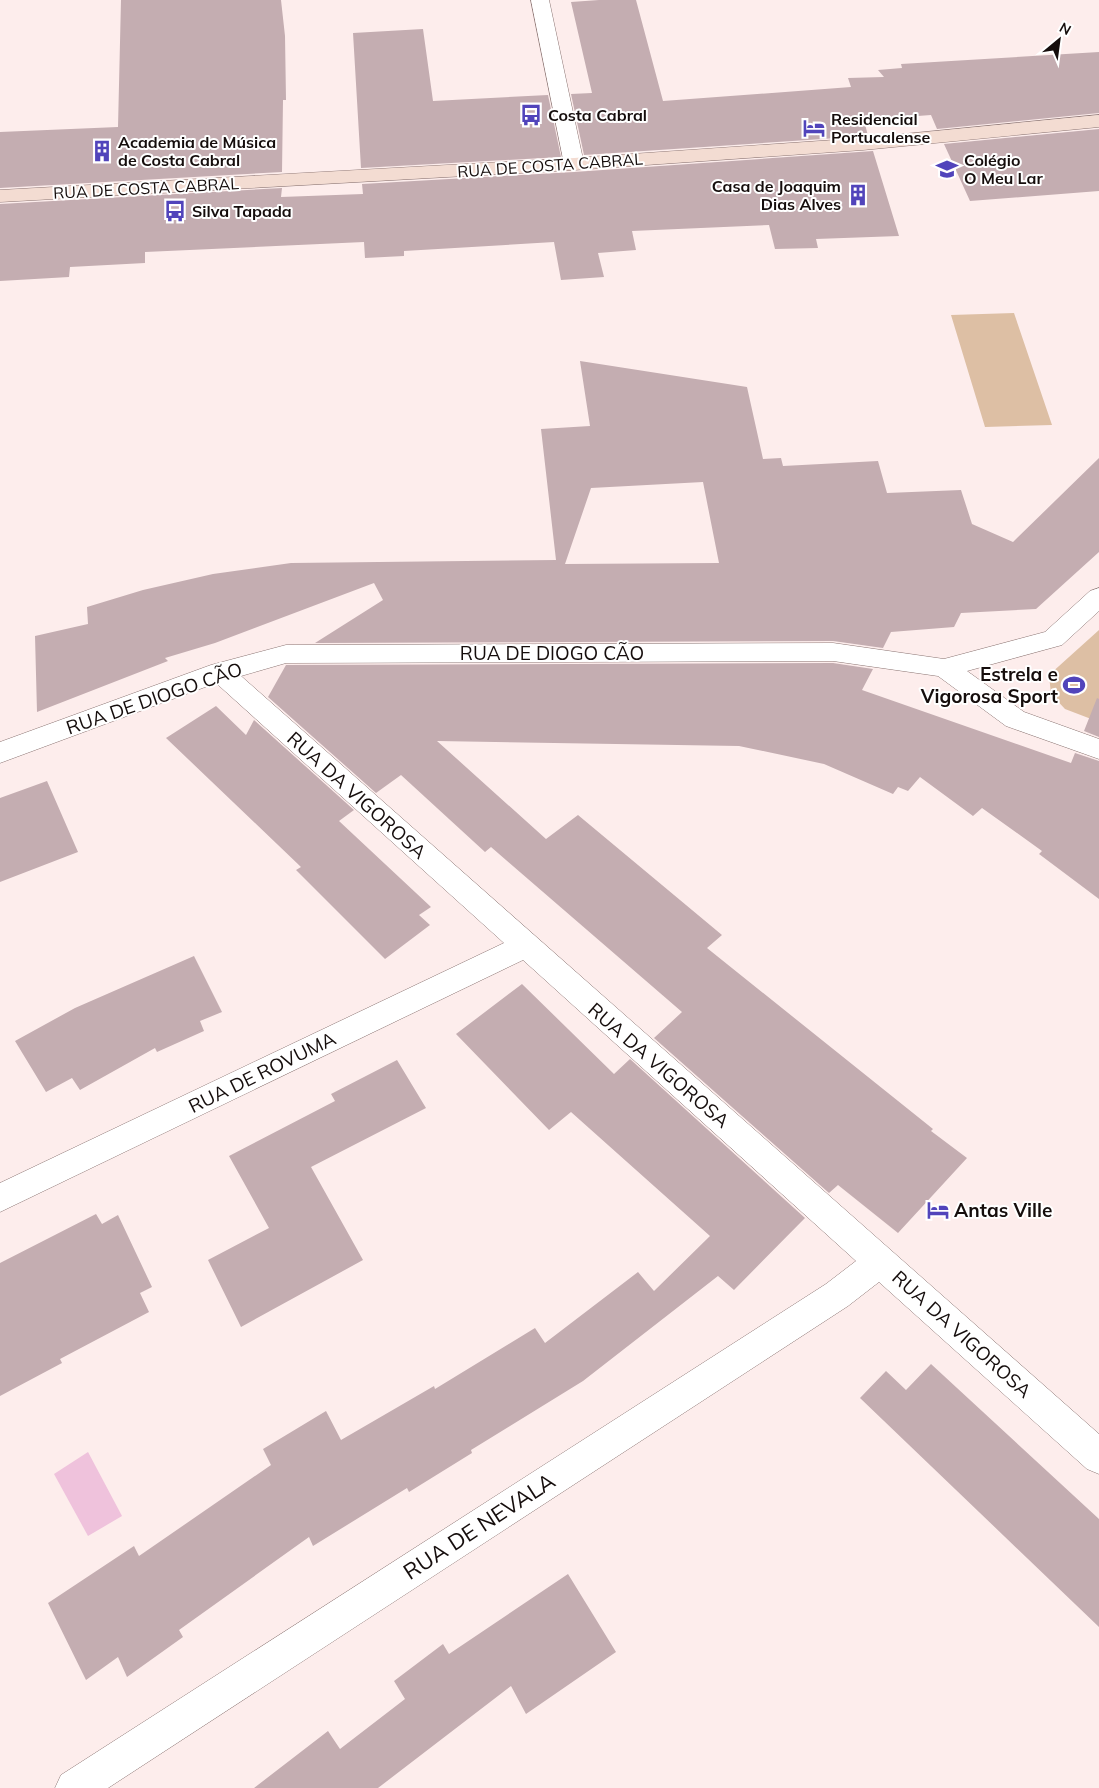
<svg xmlns="http://www.w3.org/2000/svg" width="1099" height="1788" font-family="Mulish,sans-serif">
<style>
.green{fill:#ddbfa4}
.water{fill:#efc2dc}
.building{fill:#c4adb1;fill-rule:evenodd}
.lines{fill:none;stroke-linecap:round;stroke-linejoin:round}
.minor-casing{stroke:#8a7472;stroke-width:1}
.secondary-casing{stroke:#8a7472;stroke-width:1}
.minor{fill:#fff;fill-rule:evenodd}
.secondary{fill:#f3dcd2;fill-rule:evenodd}
.labels{text-anchor:middle;stroke-width:4;stroke-linejoin:round;paint-order:stroke}
.far-poi-label{font-size:16px;font-weight:bold;fill:#150d0c;stroke:#fff;text-anchor:start}
.far-street-label{font-size:16px;fill:#150d0c;stroke:#fff}
.street-label{font-size:19px;fill:#150d0c;stroke:#fff}
.poi-label{font-size:19px;font-weight:bold;fill:#150d0c;stroke:#fff;text-anchor:end}
.near-street-label{font-size:22px;fill:#150d0c;stroke:#fff}
</style>
<rect width="100%" height="100%" fill="#fdedec"/>
<path class="green" d="M 1014,313 L 1052,425 L 985,427 L 951,315 Z
M 1099,630 L 1099,722 L 1065,709 L 1051,694 L 1049,675 Z"/>
<path class="water" d="M 88,1452 L 122,1516 L 88,1536 L 54,1474 Z"/>
<path class="building" d="M 121,0 L 281,0 L 285,36 L 286,100 L 283,100 L 282,172 L 0,188 L 0,132 L 118,127 Z
M 599,0 L 636,0 L 663,101 L 851,87 L 848,78 L 884,77 L 878,70 L 902,68 L 901,64 L 1099,52 L 1099,113 L 937,129 L 931,115 L 864,120 L 868,136 L 584,155 L 571,94 L 592,93 L 571,2 Z
M 423,29 L 433,101 L 548,95 L 561,157 L 361,168 L 353,33 Z
M 1099,129 L 1099,191 L 970,201 L 944,144 Z
M 873,151 L 899,236 L 816,239 L 818,248 L 775,249 L 769,225 L 632,231 L 636,250 L 598,253 L 604,277 L 561,280 L 554,242 L 404,251 L 404,256 L 365,258 L 364,242 L 145,252 L 145,263 L 70,267 L 69,277 L 0,281 L 0,204 L 282,188 L 281,197 L 363,194 L 362,184 L 574,172 Z
M 580,361 L 747,387 L 763,459 L 781,458 L 783,466 L 878,461 L 887,493 L 961,490 L 972,524 L 1013,542 L 1099,458 L 1099,552 L 1036,609 L 961,613 L 954,627 L 891,632 L 883,648 L 833,641 L 315,643 L 383,600 L 374,583 L 215,643 L 165,658 L 168,661 L 37,712 L 35,636 L 88,624 L 87,607 L 143,590 L 213,574 L 291,563 L 556,560 L 541,429 L 590,426 ZM 703,482 L 719,563 L 565,564 L 591,488 Z
M 833,663 L 873,669 L 862,690 L 1071,763 L 1075,753 L 1099,761 L 1099,899 L 1039,854 L 1042,851 L 982,808 L 973,816 L 920,777 L 908,791 L 898,787 L 893,794 L 824,764 L 739,746 L 437,741 L 546,839 L 578,815 L 722,935 L 707,948 L 933,1129 L 931,1131 L 967,1158 L 898,1233 L 838,1185 L 829,1193 L 654,1038 L 682,1012 L 491,847 L 485,852 L 401,775 L 376,793 L 268,697 L 286,665 Z
M 1097,698 L 1099,699 L 1099,737 L 1084,731 Z
M 216,706 L 246,735 L 254,720 L 354,810 L 339,821 L 431,907 L 419,915 L 430,925 L 385,959 L 296,870 L 301,867 L 166,738 Z
M 47,781 L 78,852 L 0,882 L 0,798 Z
M 194,956 L 222,1012 L 200,1021 L 204,1031 L 157,1052 L 155,1048 L 80,1090 L 72,1078 L 46,1092 L 15,1041 L 75,1008 Z
M 522,984 L 614,1074 L 630,1059 L 805,1218 L 734,1290 L 718,1276 L 583,1381 L 471,1450 L 472,1453 L 409,1492 L 407,1488 L 313,1546 L 309,1537 L 179,1630 L 183,1637 L 127,1677 L 118,1657 L 86,1680 L 48,1603 L 134,1546 L 139,1556 L 271,1465 L 263,1449 L 326,1411 L 341,1440 L 434,1386 L 435,1389 L 535,1328 L 545,1343 L 638,1272 L 654,1291 L 710,1236 L 571,1112 L 549,1130 L 456,1034 Z
M 397,1060 L 426,1108 L 311,1167 L 363,1260 L 241,1327 L 208,1260 L 269,1228 L 229,1156 L 335,1101 L 331,1094 Z
M 96,1214 L 102,1224 L 118,1215 L 152,1287 L 140,1293 L 149,1312 L 60,1359 L 62,1363 L 0,1396 L 0,1263 Z
M 931,1364 L 1099,1519 L 1099,1627 L 860,1398 L 886,1371 L 906,1390 Z
M 568,1574 L 616,1652 L 526,1714 L 511,1686 L 378,1788 L 254,1788 L 328,1731 L 340,1749 L 405,1699 L 394,1681 L 443,1644 L 449,1654 Z"/>
<g class="lines">
<g class="minor-casing">
<path id="minor" d="M 531,0 L 549,0 L 584,164 L 581,168 L 567,168 L 564,164 Z
M 1099,588 L 1099,611 L 1062,645 L 967,671 L 1024,712 L 1099,739 L 1099,759 L 1006,726 L 938,676 L 833,661 L 286,663 L 241,676 L 1099,1434 L 1099,1474 L 1087,1469 L 879,1282 L 848,1306 L 108,1788 L 55,1788 L 61,1775 L 826,1284 L 856,1261 L 523,960 L 0,1212 L 0,1183 L 504,943 L 216,683 L 0,763 L 0,742 L 211,665 L 286,645 L 833,643 L 944,659 L 1045,632 L 1090,591 Z"/>
</g>
<g class="secondary-casing">
<path id="secondary" d="M 1099,115 L 1099,127 L 863,150 L 574,170 L 0,202 L 0,190 L 574,158 L 863,138 Z"/>
</g>
<use href="#minor" class="minor"/>
<use href="#secondary" class="secondary"/>
</g>
<defs>
<g id="bus-bare" transform="scale(1.725)"><path d="M-5-6H5V4H4V6H2V4H-2V6H-4V4H-5ZM-3.5-4V0h7V-4ZM-3.5 1.2v1.5H-2V1.2ZM2 1.2v1.5H3.5V1.2Z" fill="#5144bb" stroke="#fff" stroke-width="2.5" paint-order="stroke"/></g>
<g id="hotel-bare" transform="scale(1.725)"><path d="M-6-4.5h1.5V1H6V5H4.5V3h-9V5H-6ZM-4 0a1.8 1.8 0 1 1 3.6 0ZM.5 0V-2.5h3Q6-2.5 6 0Z" fill="#5144bb" stroke="#fff" stroke-width="2.5" paint-order="stroke"/></g>
<g id="building-bare" transform="scale(1.725)"><path d="M-4-6H4V6H1V3H-1V6H-4ZM-2.5-4.3h1.7v1.8h-1.7ZM.8-4.3h1.7v1.8H.8ZM-2.5-1h1.7V.8h-1.7ZM.8-1h1.7V.8H.8Z" fill="#5144bb" stroke="#fff" stroke-width="2.5" paint-order="stroke"/></g>
<g id="school-bare" transform="scale(1.725)"><path d="M0-5L7-2L0 1L-7-2ZM-4 1L0 2.5L4 1V4Q0 6-4 4Z" fill="#5144bb" stroke="#fff" stroke-width="2.5" paint-order="stroke"/></g>
<g id="stadium-bare" transform="scale(1.725)"><path d="M0-5a6.5 5 0 1 0 0 10a6.5 5 0 1 0 0-10ZM-3.5-1.8h7v3.6h-7Z" fill="#5144bb" stroke="#fff" stroke-width="2.5" paint-order="stroke"/></g>
</defs>
<g fill-rule="evenodd">
<use href="#bus-bare" x="531" y="115"/>
<use href="#hotel-bare" x="814" y="128"/>
<use href="#building-bare" x="102" y="151"/>
<use href="#school-bare" x="947" y="169"/>
<use href="#building-bare" x="858" y="195"/>
<use href="#bus-bare" x="175" y="211"/>
<use href="#stadium-bare" x="1074" y="685"/>
<use href="#hotel-bare" x="938" y="1210"/>
</g>
<g class="labels">
<g class="far-poi-label">
<text x="548" y="121">Costa Cabral</text>
<text x="831" y="125">Residencial<tspan x="831" dy="18">Portucalense</tspan></text>
<text x="118" y="148">Academia de Música<tspan x="118" dy="18">de Costa Cabral</tspan></text>
<text x="964" y="166">Colégio<tspan x="964" dy="18">O Meu Lar</tspan></text>
<text x="841" y="192" text-anchor="end">Casa de Joaquim<tspan x="841" dy="18">Dias Alves</tspan></text>
<text x="192" y="217">Silva Tapada</text>
</g>
<g class="far-street-label">
<text transform="translate(550 165) rotate(-4)" y="6">RUA DE COSTA CABRAL</text>
<text transform="translate(146 188) rotate(-3)" y="6">RUA DE COSTA CABRAL</text>
</g>
<g class="street-label">
<text x="552" y="660">RUA DE DIOGO CÃO</text>
<text transform="translate(154 698) rotate(-19)" y="7">RUA DE DIOGO CÃO</text>
<text transform="translate(357 795) rotate(42)" y="7">RUA DA VIGOROSA</text>
<text transform="translate(659 1065) rotate(41)" y="7">RUA DA VIGOROSA</text>
<text transform="translate(262 1072) rotate(-26)" y="7">RUA DE ROVUMA</text>
<text transform="translate(962 1334) rotate(42)" y="7">RUA DA VIGOROSA</text>
</g>
<g class="poi-label">
<text x="1058" y="681">Estrela e<tspan x="1058" dy="22">Vigorosa Sport</tspan></text>
<text x="954" y="1217" text-anchor="start">Antas Ville</text>
</g>
<g class="near-street-label">
<text transform="translate(479 1526) rotate(-33)" y="8">RUA DE NEVALA</text>
</g>
</g>
<g transform="translate(1059 40) rotate(29)" stroke="#ffffff" stroke-width="4" paint-order="stroke">
<path d="M0-4L9 19L0 12L-9 19Z" fill="#150d0c"/>
<text y="-8" font-size="14" font-weight="bold" text-anchor="middle" fill="#150d0c">N</text>
</g>
</svg>
